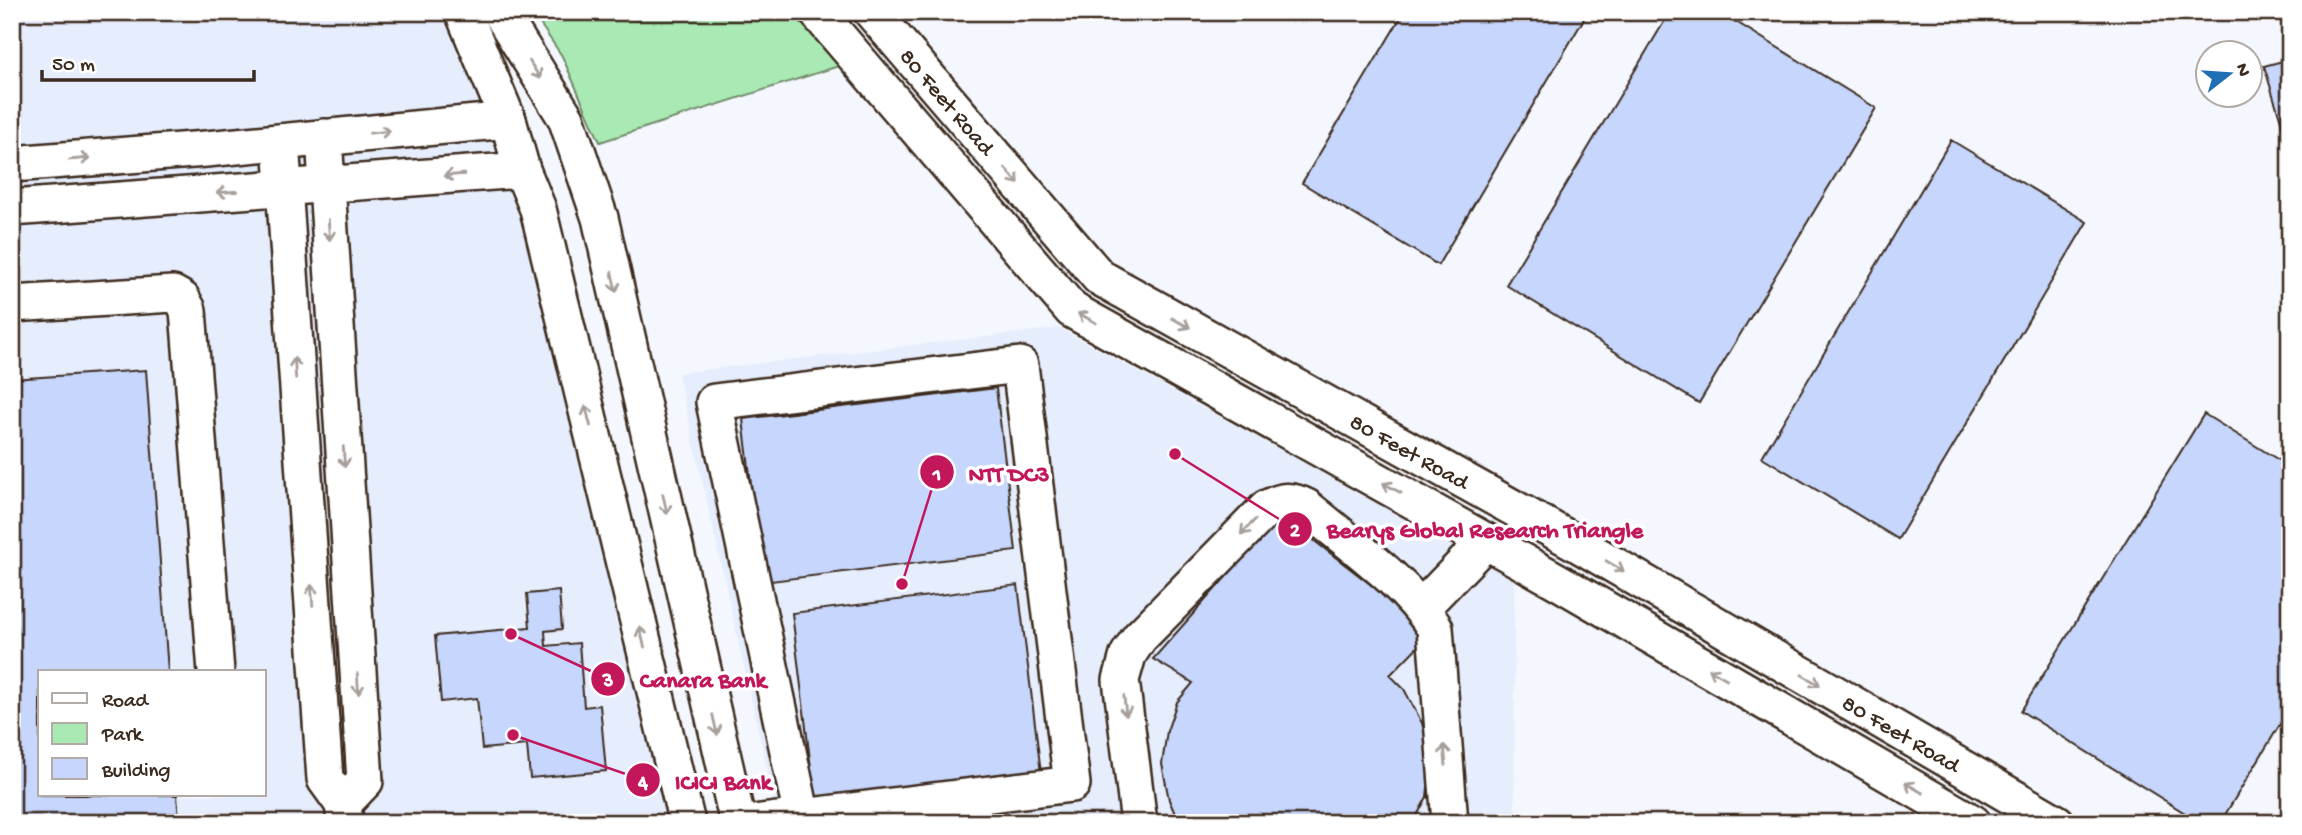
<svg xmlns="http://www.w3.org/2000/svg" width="2302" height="835" font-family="'Gochi Hand',sans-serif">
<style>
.built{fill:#e6edfd;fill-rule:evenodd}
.green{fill:#a9eab4;stroke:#728a69;stroke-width:2}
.building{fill:#c6d6fc;stroke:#3b2a1e;stroke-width:2}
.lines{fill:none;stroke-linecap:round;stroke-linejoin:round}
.minor-casing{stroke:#3b2a1e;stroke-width:40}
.minor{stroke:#fff;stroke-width:35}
.oneway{stroke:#a79f9a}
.labels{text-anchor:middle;stroke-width:7;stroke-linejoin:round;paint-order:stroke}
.street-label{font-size:23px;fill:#3b2a1e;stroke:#fff}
.leader{fill:none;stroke:#c2185b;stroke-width:2.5}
.callout-dot{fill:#c2185b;stroke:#fff;stroke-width:2.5}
.mark-label{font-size:21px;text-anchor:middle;font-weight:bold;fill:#fff}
.callout-label{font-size:24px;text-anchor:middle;font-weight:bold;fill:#c2185b;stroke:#fff;stroke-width:7;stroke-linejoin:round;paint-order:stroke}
</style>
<rect width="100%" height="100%" fill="#f4f7fe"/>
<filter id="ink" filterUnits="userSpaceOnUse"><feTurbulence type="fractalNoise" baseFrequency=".0143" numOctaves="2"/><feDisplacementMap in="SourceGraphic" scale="14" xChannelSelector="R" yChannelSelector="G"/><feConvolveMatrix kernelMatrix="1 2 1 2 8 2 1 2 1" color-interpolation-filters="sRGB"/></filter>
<g filter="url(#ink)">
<path class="built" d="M 12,12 L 457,12 L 546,259 L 669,823 L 12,823 ZM 40,672 L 264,672 L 264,795 L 40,795 Z
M 1059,328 L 1514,579 L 1515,823 L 779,823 L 678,373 Z"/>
<path class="green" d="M 532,12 L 792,12 L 842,65 L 600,142 L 562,56 Z"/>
<path class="building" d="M 1404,12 L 1588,12 L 1438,265 L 1302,183 Z
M 1670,12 L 1720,12 L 1876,108 L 1699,403 L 1506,285 Z
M 2290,59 L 2290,150 L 2264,66 Z
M 1951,140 L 2087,222 L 1898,539 L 1762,457 Z
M 146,370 L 168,672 L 40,672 L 40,795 L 177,795 L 179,820 L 144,823 L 12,823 L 12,379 Z
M 996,388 L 1016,551 L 763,582 L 743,419 Z
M 2204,414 L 2290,467 L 2290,708 L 2220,823 L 2201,823 L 2021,711 Z
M 1281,515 L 1432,632 L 1390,675 L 1404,689 L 1422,723 L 1431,759 L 1427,797 L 1413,823 L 1179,823 L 1169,800 L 1162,764 L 1167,731 L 1177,702 L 1193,683 L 1153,659 Z
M 1018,585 L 1041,773 L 815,801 L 792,613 Z
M 559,591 L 562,629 L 545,631 L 546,646 L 579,643 L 584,707 L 600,705 L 606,771 L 530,778 L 527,745 L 482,749 L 477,698 L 441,702 L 435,636 L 530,627 L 527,594 Z"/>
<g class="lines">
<g class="minor-casing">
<g id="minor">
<path d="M 463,12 L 508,120 L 522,170 L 538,209 L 687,823"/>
<path d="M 500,12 L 566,118 L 600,218 L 738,823"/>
<path d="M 817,12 L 1072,310 L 1557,581 L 1973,823"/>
<path id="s1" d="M 872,12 L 1099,277 L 1578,544 L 2057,823"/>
<path d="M 324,137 L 365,781 L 343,804"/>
<path d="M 281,142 L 325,779 L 343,804 L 345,823"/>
<path d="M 12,164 L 206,149 L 508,120"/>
<path d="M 12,208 L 522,170"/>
<path d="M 12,304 L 173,294 L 182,299 L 188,310 L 216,672"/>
<path d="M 1422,607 L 1486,541"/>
<path d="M 753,823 L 1072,784 L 1020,365 L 714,402 L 802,817"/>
<path d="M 1139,823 L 1121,680 L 1128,655 L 1139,638 L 1267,508 C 1282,500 1291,499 1306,507 C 1350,544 1404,580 1435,628 L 1450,823"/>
</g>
</g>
<use href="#minor" class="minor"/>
</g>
<defs><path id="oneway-shaft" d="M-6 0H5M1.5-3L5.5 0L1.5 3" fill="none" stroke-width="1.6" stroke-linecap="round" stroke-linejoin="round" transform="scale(1.75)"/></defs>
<g class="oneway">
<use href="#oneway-shaft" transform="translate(535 70) rotate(58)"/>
<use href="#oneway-shaft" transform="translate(380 132) rotate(-6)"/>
<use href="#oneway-shaft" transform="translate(80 159) rotate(-5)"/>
<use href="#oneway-shaft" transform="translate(454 175) rotate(176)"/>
<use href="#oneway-shaft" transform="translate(1012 176) rotate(49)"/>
<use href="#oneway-shaft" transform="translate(227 192) rotate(176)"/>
<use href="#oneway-shaft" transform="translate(329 230) rotate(86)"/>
<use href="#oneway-shaft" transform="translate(614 282) rotate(77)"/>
<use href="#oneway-shaft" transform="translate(1087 318) rotate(-151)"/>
<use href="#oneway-shaft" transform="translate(1181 323) rotate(29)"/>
<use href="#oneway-shaft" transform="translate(295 368) rotate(-94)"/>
<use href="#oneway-shaft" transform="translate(588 416) rotate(-104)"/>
<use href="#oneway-shaft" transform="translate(344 457) rotate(86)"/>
<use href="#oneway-shaft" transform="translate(1392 488) rotate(-151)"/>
<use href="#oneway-shaft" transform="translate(665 504) rotate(77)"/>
<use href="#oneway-shaft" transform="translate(1248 527) rotate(134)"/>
<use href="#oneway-shaft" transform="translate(1615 566) rotate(30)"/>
<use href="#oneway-shaft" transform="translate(312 595) rotate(-94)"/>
<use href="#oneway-shaft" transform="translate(642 637) rotate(-104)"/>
<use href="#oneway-shaft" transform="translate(1718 674) rotate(-150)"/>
<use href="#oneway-shaft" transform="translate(1811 680) rotate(30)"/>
<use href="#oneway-shaft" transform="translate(358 684) rotate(86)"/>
<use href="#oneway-shaft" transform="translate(1125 706) rotate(83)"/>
<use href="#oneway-shaft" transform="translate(715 725) rotate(77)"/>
<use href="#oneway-shaft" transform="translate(1445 755) rotate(-95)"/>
<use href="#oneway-shaft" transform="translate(1914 788) rotate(-150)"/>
</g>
</g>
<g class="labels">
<g class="street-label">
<text dy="8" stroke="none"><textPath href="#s1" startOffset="117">80 Feet Road</textPath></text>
<text dy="8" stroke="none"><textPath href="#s1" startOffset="705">80 Feet Road</textPath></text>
<text dy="8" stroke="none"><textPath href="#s1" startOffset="1272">80 Feet Road</textPath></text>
</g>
</g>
<path class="leader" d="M902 584L937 472M1175 454L1295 529M511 634L608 679M513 735L643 780"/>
<g class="callout-dot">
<circle cx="902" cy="584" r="7"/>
<circle cx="1175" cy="454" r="7"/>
<circle cx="511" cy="634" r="7"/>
<circle cx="513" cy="735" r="7"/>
<circle cx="937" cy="472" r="18"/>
<circle cx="1295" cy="529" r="18"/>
<circle cx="608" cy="679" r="18"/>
<circle cx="643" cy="780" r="18"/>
</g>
<g class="mark-label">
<text x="937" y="480">1</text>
<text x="1295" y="536">2</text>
<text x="608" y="686">3</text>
<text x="643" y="788">4</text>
</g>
<g class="callout-label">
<text x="1009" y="481">NTT DC3</text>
<text x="1485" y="537">Bearys Global Research Triangle</text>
<text x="703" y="687">Canara Bank</text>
<text x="723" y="789">ICICI Bank</text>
</g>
<rect width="2302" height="835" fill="none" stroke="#fff" stroke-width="42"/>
<rect x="21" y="21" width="2260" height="793" fill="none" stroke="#3b2a1e" stroke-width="2.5" filter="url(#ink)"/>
<rect x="38" y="670" width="228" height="126" fill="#ffffff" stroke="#b1aaa5" stroke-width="2"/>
<rect x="52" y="693" width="35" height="10" fill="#ffffff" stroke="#b1aaa5" stroke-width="2"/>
<text x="102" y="706" font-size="21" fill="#3b2a1e">Road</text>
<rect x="52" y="723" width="35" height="21" fill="#a9eab4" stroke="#b1aaa5" stroke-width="2"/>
<text x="102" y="740" font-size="21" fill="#3b2a1e">Park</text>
<rect x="52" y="758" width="35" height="21" fill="#c6d6fc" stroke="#b1aaa5" stroke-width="2"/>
<text x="102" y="776" font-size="21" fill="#3b2a1e">Building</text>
<g transform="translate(2229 74) rotate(73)"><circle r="33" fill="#ffffff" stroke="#b1aaa5" stroke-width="2"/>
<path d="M0-5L12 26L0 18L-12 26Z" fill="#1f6fb2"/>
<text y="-10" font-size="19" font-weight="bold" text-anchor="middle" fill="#3b2a1e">N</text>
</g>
<path d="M42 70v10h212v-10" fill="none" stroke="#3b2a1e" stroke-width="3.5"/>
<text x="52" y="70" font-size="21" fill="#3b2a1e" stroke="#ffffff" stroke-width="5" paint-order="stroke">50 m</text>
</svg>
